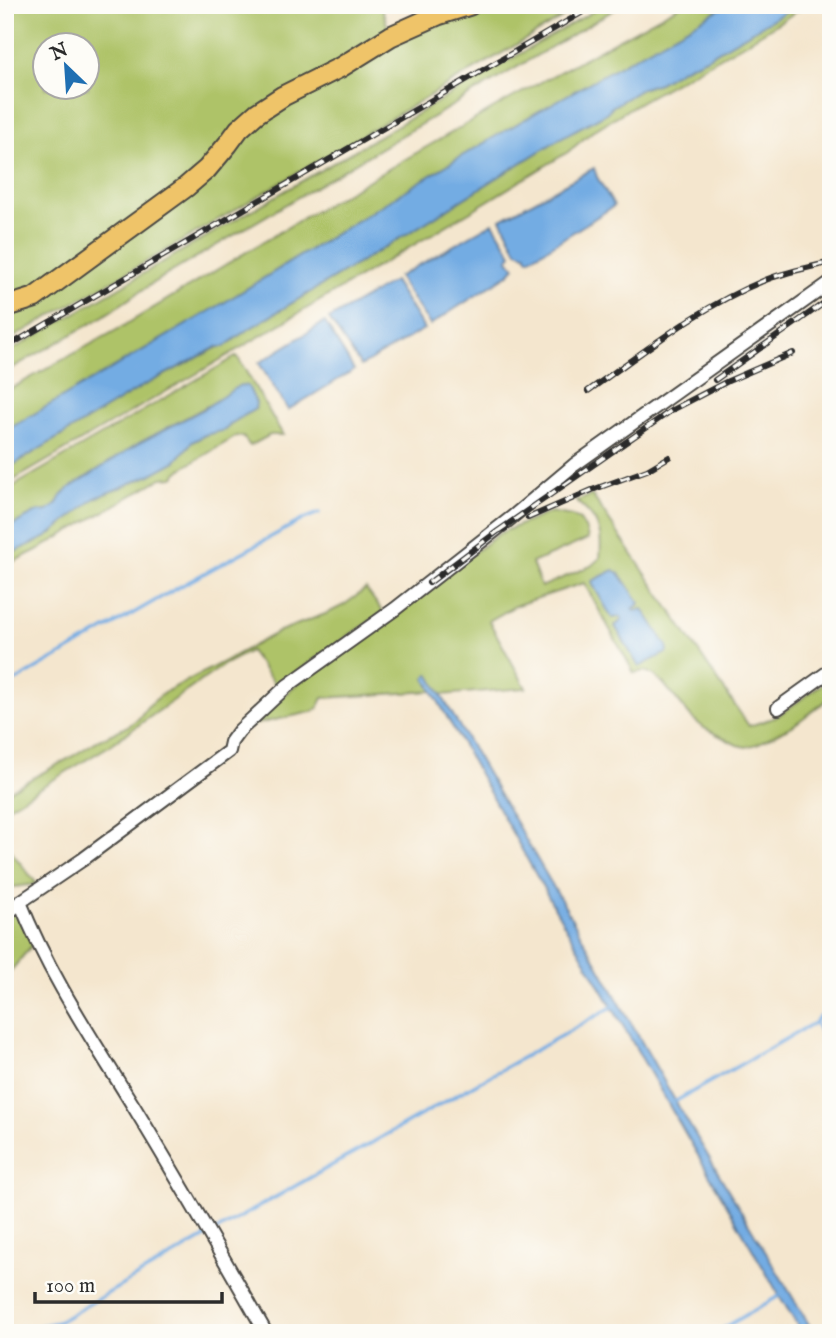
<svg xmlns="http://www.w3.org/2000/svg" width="836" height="1338" font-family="'IM FELL English',serif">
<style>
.green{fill:#aec368;stroke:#6c774a;stroke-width:2;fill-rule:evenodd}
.water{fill:#73ace3;stroke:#4f6c87;stroke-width:2}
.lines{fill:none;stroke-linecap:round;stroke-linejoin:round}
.stream{stroke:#73ace3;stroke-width:3.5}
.minor-casing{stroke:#494743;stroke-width:16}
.primary-casing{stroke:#494743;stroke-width:23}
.minor{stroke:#fff;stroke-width:12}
.primary{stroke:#efc469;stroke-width:19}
.rail-casing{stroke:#2b2b2b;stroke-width:6}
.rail{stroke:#fdfcf7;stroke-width:3.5;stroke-dasharray:10;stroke-linecap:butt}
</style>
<rect width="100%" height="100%" fill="#fdfcf7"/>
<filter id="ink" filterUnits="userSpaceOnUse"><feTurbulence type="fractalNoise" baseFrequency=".0143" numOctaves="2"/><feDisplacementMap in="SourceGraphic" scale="14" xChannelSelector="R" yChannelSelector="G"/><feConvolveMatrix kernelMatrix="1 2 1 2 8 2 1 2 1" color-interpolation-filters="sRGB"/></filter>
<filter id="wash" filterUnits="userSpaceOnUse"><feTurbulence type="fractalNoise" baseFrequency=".00686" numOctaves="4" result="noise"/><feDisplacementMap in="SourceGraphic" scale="28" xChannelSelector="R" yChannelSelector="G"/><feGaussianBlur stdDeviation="1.57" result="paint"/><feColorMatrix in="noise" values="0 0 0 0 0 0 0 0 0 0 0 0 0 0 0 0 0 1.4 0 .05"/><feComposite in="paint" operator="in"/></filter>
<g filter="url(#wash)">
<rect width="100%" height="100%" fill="#f4e6ce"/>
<path class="green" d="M 17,5 L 381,5 L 389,31 L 356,49 L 98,248 L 5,305 L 5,17 ZM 46,46 L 88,46 L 88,88 L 46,88 Z
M 487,5 L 584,5 L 163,252 L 5,342 L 5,313 L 190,193 L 219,170 L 252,127 L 274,109 L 374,51 Z
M 604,5 L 622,5 L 153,283 L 99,319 L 5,372 L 5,354 Z
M 681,5 L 727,5 L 539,111 L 460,157 L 225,302 L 5,431 L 5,392 L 120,328 L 303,218 L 510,99 Z
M 797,5 L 807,5 L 749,41 L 640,102 L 593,131 L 568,152 L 476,208 L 198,373 L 5,485 L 5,470 L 143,386 L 218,347 L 224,347 L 244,332 L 420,226 L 564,136 L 605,114 L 612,107 L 643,88 L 659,83 L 684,68 L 706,58 Z
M 237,356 L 283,435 L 270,435 L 250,446 L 243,437 L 237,436 L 183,468 L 173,477 L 162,478 L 39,549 L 5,566 L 5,556 L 47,537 L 95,498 L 150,475 L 176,461 L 192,442 L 205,435 L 225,430 L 232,423 L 255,409 L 222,398 L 139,443 L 68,489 L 61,496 L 56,505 L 47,511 L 37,512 L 5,529 L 5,491 Z
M 592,495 L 749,726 L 776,717 L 831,678 L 831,697 L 794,725 L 757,744 L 746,747 L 737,745 L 704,728 L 691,717 L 664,684 L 654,675 L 645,671 L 634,673 L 584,583 L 517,605 L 489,621 L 526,688 L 441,695 L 429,675 L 425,678 L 432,691 L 323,698 L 318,708 L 311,712 L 252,725 L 291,689 L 500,533 L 551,512 L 572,516 L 580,520 L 586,530 L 588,539 L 532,563 L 541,587 L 591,566 L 600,558 C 603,530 598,519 576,501 ZM 640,604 L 632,609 L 635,611 L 639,667 L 615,626 L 622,620 L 620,616 Z
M 366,589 L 383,612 L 276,686 L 250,651 L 225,664 L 109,746 L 5,809 L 5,793 L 68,759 L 97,741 L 128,726 L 139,718 L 147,707 L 165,692 L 225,661 L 280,631 L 328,613 L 344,605 Z
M 5,844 L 37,884 L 14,887 L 5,885 Z
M 16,910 L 33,944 L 5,978 L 5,923 Z"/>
<path class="water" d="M 727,5 L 797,5 L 706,58 L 684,68 L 659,83 L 643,88 L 612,107 L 605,114 L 564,136 L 420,226 L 244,332 L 224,347 L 217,347 L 143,386 L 5,470 L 5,431 L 225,302 L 460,157 L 539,111 Z
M 594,168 L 597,177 L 614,206 L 553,245 L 529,259 L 526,254 L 517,251 L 501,219 Z
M 493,223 L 512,254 L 508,260 L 515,267 L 509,274 L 430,325 L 398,277 Z
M 394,281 L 424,329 L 361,366 L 329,319 Z
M 325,322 L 354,370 L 288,410 L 259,363 Z
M 240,385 L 248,386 L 256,403 L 255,409 L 232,423 L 225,430 L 205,435 L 192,442 L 176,461 L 150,475 L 95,498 L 47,537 L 5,556 L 5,529 L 37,512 L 47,511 L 56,505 L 61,496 L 68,489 L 139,443 L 202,410 Z
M 614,570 L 619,573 L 640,603 L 633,609 L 635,611 L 643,609 L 667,646 L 668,652 L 639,667 L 615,626 L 622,620 L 621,617 L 612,618 L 593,585 L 592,581 Z
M 429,674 L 564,905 L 677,1104 L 814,1333 L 802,1333 L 779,1295 L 557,912 L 425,678 Z"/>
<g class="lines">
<path class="stream" d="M 5,687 L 179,587 L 304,519 L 319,513
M 815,1023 L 831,1052
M 676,1101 L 814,1023 L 819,1017 L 831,1011
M 214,1232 L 612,1007
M 6,1333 L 58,1322 L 207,1236
M 715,1333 L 779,1296"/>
</g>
</g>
<g filter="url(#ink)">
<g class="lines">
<g class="minor-casing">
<path id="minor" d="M 778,708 L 831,670
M 20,902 C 49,975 93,1040 134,1107 C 179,1181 223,1257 266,1333
M 5,916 L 20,902 L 82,860 L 229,751 L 231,742 L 239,731 L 287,686 L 395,609 L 511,518 L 574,465 L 831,282"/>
</g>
<g class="primary-casing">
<path id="primary" d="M 5,307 L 34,298 L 186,187 L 207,169 L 228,144 L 239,129 L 257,113 L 283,96 L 341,67 L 391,36 L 438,15 L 470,5"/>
</g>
<use href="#minor" class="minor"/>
<use href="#primary" class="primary"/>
<g class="rail-casing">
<path id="rail" d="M 5,348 L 595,5
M 715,380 L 831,298
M 588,391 C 644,352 699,307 763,281 C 784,272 808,268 831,262
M 528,518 L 592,490 L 647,470 L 669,457
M 498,531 L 672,410 L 728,381 L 793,353
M 429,583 L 498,531 L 506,528"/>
</g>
<use href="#rail" class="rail"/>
</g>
</g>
<rect width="836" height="1338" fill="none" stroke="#fdfcf7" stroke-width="28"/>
<g transform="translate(66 66) rotate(335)"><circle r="33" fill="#fdfcf7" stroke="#a9a8a5" stroke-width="2"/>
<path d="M0-5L12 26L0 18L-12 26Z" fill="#1f6fb2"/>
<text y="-10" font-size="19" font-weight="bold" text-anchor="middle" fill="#2b2b2b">N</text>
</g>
<path d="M35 1292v10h187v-10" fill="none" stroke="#2b2b2b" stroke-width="3.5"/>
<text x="46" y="1292" font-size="21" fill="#2b2b2b" stroke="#fdfcf7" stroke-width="5" paint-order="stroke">100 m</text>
</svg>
